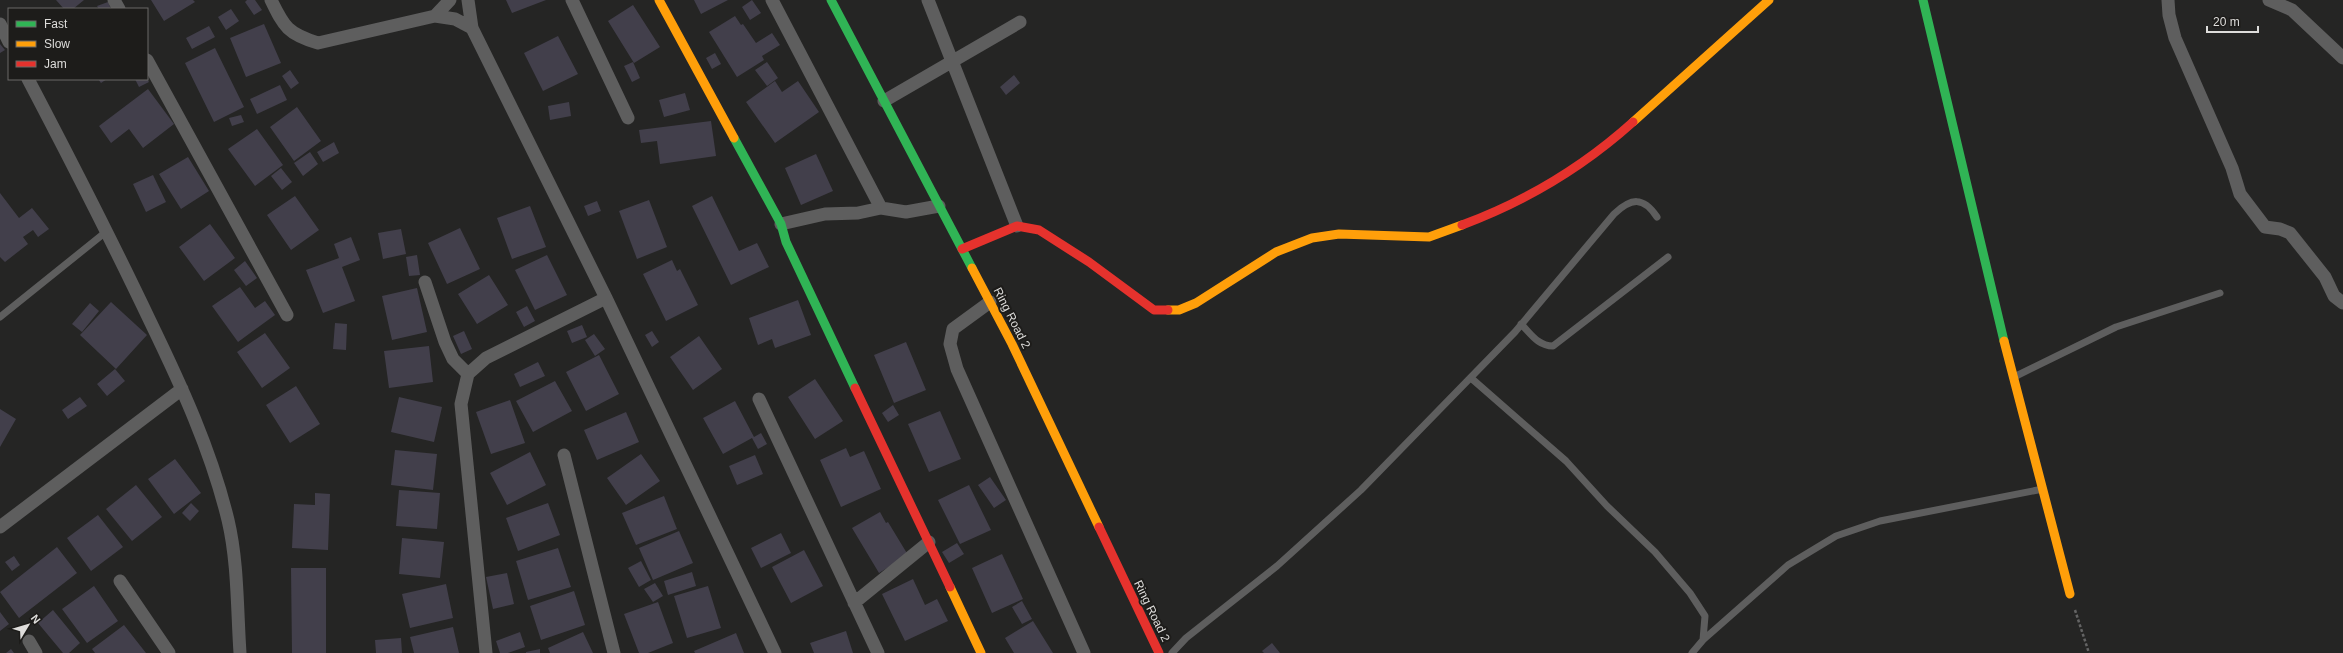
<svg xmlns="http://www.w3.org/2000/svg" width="2343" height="653" font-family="Arial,sans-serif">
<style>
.building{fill:#423f4b}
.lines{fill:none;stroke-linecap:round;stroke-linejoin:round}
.path{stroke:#646464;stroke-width:2.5;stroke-dasharray:3 2;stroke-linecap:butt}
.lane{stroke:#5e5e5e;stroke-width:7}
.street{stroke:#5e5e5e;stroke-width:13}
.fast{stroke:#30b455;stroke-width:9}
.slow{stroke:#ff9f0a;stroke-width:9}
.jam{stroke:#e5322d;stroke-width:9}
.labels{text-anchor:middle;stroke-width:4;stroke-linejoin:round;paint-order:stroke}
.street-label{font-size:12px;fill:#dedddb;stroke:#1d1c1a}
</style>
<rect width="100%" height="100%" fill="#252524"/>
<path class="building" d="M 56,0 L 84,0 L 73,9 L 64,9 Z
M 151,0 L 193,0 L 195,2 L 164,21 Z
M 247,0 L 255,0 L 262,10 L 254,15 L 245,2 Z
M 506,0 L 546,0 L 512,13 Z
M 694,0 L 728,0 L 701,14 Z
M 752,0 L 761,13 L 750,20 L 742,7 Z
M 108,2 L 111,9 L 99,9 L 97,6 Z
M 633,5 L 660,47 L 634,63 L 608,21 Z
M 231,9 L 239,21 L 226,30 L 218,17 Z
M 735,16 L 741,25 L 743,24 L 756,43 L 772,33 L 780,45 L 762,56 L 764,60 L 737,77 L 709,32 Z
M 264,24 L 281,63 L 246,77 L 230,38 Z
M 209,26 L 215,37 L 192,49 L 186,38 Z
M 558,36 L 578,74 L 543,91 L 524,53 Z
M 0,44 L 5,50 L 0,53 Z
M 215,48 L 244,107 L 214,122 L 185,63 Z
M 715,53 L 721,64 L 712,69 L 706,58 Z
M 633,62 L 640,78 L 632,82 L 624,66 Z
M 767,62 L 778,78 L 767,86 L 755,70 Z
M 290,70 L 299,83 L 291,89 L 282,76 Z
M 1014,75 L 1020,83 L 1006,95 L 1000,87 Z
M 98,79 L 107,79 L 101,83 Z
M 135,79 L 147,79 L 149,82 L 139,87 Z
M 775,81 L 782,92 L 798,81 L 819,112 L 775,143 L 746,102 Z
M 280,85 L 287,100 L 257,114 L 250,99 Z
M 148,89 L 174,124 L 143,148 L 129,129 L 111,143 L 99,126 Z
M 685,93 L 690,110 L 664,117 L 659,100 Z
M 569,102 L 571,116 L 550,120 L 548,106 Z
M 297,107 L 321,141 L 294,161 L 270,127 Z
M 241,115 L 244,122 L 232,126 L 229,118 Z
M 711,121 L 716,156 L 660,164 L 657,141 L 641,143 L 639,130 Z
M 257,129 L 283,165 L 255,186 L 228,149 Z
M 334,142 L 339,153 L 323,162 L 317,152 Z
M 310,152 L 318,164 L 303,176 L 294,163 Z
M 816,154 L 833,191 L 801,205 L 785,168 Z
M 188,157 L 209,191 L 181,209 L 159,174 Z
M 281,168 L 292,182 L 282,190 L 271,176 Z
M 153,175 L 166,202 L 146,212 L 133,184 Z
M 0,193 L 19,218 L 32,208 L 49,229 L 38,237 L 33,230 L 23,237 L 28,244 L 5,262 L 0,257 Z
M 295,196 L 319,230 L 291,250 L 267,215 Z
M 712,196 L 739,251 L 757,243 L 769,267 L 731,285 L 692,206 Z
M 649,200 L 667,247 L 637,259 L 619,211 Z
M 597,201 L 601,211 L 588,216 L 584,206 Z
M 530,206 L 546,247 L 512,259 L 497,218 Z
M 210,224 L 235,258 L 204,281 L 179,247 Z
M 460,228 L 480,269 L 447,284 L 428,243 Z
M 401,229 L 406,254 L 383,259 L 378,233 Z
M 351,237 L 360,260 L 342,267 L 355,301 L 323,313 L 306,270 L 339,258 L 334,244 Z
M 417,255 L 420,275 L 409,276 L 406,257 Z
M 547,255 L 567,295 L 535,310 L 515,270 Z
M 672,260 L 677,271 L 680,269 L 698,305 L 666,321 L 643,274 Z
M 245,261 L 257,278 L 246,286 L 234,270 Z
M 489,275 L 508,305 L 477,324 L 458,294 Z
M 240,287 L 255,308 L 265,301 L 275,315 L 238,342 L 212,306 Z
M 417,288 L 427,332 L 392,340 L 382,296 Z
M 798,300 L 811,335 L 775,348 L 772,339 L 758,345 L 749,318 Z
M 111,302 L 147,335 L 116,369 L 80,335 Z
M 90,303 L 99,311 L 82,332 L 72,324 Z
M 527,306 L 535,321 L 524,327 L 516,312 Z
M 335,323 L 347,324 L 346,350 L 333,349 Z
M 582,325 L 587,337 L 572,343 L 567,331 Z
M 464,331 L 472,349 L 461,354 L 453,336 Z
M 652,331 L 659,342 L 652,347 L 645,335 Z
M 265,333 L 290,368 L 262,388 L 237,352 Z
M 594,334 L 605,349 L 595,356 L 585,340 Z
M 699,336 L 722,369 L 693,390 L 670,357 Z
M 906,342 L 926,390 L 894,403 L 874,355 Z
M 429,346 L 433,382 L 389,388 L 384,351 Z
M 599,355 L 619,394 L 586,411 L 566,372 Z
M 538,362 L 545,376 L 520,387 L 514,374 Z
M 115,369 L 125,381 L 107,396 L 97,384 Z
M 815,379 L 843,421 L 815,439 L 788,397 Z
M 555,381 L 572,411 L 533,432 L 516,401 Z
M 296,386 L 320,424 L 290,443 L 266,405 Z
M 80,397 L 87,406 L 68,419 L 62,410 Z
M 399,397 L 442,407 L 434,442 L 391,432 Z
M 510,400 L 525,443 L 491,454 L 476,412 Z
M 735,401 L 754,437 L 761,433 L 767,444 L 758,449 L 752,438 L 723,454 L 703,418 Z
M 893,405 L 899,415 L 888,422 L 882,413 Z
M 0,409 L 16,419 L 0,447 Z
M 940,411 L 961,459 L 929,472 L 908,424 Z
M 626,412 L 639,442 L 597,460 L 584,430 Z
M 846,448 L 850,457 L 864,451 L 881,489 L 841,507 L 820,460 Z
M 395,450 L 437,454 L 433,490 L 391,485 Z
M 530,452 L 546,485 L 507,505 L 490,473 Z
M 641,454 L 660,481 L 626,505 L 607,478 Z
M 755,455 L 763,474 L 737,485 L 729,466 Z
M 175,459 L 201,493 L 174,514 L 148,479 Z
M 990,477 L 1006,500 L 994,508 L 978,485 Z
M 136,485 L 162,517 L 132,541 L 106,509 Z
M 969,485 L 991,530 L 960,544 L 938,500 Z
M 399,490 L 440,493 L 437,529 L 396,526 Z
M 315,493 L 330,494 L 328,550 L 292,548 L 294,504 L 315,505 Z
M 664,496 L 677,529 L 636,545 L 622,513 Z
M 191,503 L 199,511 L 190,521 L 182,513 Z
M 548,503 L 560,535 L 518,551 L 506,518 Z
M 880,512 L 886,523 L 888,522 L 908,555 L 879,573 L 852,528 Z
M 98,515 L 123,547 L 91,571 L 67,538 Z
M 679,531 L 693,563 L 653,580 L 639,548 Z
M 781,533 L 791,553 L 761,568 L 751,548 Z
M 402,538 L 444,542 L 440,578 L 399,574 Z
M 957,543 L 964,554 L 949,563 L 942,552 Z
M 57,547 L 77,573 L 19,618 L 0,592 Z
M 558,548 L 571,587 L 528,600 L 516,561 Z
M 804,550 L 823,586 L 791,603 L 772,567 Z
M 1002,554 L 1023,599 L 992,613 L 972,568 Z
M 14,556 L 20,565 L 12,571 L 5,562 Z
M 641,561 L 651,580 L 639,587 L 628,568 Z
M 291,568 L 326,568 L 326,653 L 292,653 Z
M 692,572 L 696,586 L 668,595 L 664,581 Z
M 507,573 L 514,604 L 493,609 L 486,577 Z
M 913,579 L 925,605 L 937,599 L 948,621 L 905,641 L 882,594 Z
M 655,583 L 663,596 L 653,602 L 644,589 Z
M 446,584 L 453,618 L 410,628 L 402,594 Z
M 94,586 L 118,621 L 87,643 L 62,609 Z
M 708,586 L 721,628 L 687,638 L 674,596 Z
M 574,591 L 585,625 L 541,640 L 530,606 Z
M 1022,601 L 1032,619 L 1022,624 L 1012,607 Z
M 658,602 L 673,643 L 648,653 L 639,653 L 624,614 Z
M 53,610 L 80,643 L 69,653 L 63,653 L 38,623 Z
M 0,612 L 9,624 L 0,631 Z
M 1033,621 L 1053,653 L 1014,653 L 1005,638 Z
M 124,625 L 146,653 L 95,653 L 92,649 Z
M 453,627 L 459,653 L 414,653 L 410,637 Z
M 846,631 L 853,653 L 814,653 L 810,643 Z
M 520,632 L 525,647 L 508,653 L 500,653 L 496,641 Z
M 583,632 L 593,653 L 550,653 L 548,648 Z
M 736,633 L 744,653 L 695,653 L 694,651 Z
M 401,638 L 402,653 L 376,653 L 375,640 Z
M 1272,643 L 1280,653 L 1264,653 L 1262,651 Z
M 11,649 L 14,653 L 6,653 Z
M 540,649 L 540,653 L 526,653 L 526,652 Z"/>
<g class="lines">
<path class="path" d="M 2075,610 L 2089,653"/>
<path class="lane" d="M 0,317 L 107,231
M 1521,324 C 1531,334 1538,346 1553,346 L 1668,257
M 2014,377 L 2116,327 L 2220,293
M 1471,378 L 1566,461 L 1607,506 L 1655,552 L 1690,593 L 1705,616 L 1703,640 L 1692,653
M 1703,640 L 1788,565 L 1836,536 L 1880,521 L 2043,489
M 1172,653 L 1186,638 L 1277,566 L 1361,490 L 1515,332 L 1614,214 C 1631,198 1643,196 1657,217"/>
<path class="street" d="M 114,0 L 119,9
M 271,0 C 284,27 288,34 318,43 L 435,16 L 455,19 L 472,28
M 468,0 L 472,28 L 606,298 L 775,653
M 572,0 L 628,118
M 772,0 L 881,208
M 928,0 L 1017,226
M 2168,0 L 2169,15 L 2175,38 L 2232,168 L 2240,194 L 2265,227 L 2280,229 L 2290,233 L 2325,277 L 2334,296 L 2343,303
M 2269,0 L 2292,10 L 2343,58
M 435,16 L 450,0
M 0,24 L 9,42
M 147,60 L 287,315
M 28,79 C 70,159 111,239 150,321 C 181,385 211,450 228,520 C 238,562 237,609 240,653
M 884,101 L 1020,22
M 781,224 L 825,214 L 858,213 L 881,208 L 906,212 L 939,206
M 425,282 L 445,342 L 453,359 L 468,374
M 990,302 L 953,329 L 950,344 L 957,369 L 1084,653
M 759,399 L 878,653
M 564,455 L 614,653
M 0,527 L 182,389
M 120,581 L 169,653
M 854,603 L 929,542
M 29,641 L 36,653
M 486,653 L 461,404 L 468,374 L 486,358 L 606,298"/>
<path class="fast" d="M 831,0 L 972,268
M 1923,0 L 2004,341
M 734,138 L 781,224 L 786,242 L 855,388"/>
<path class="slow" d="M 659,0 L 734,138
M 1633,122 L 1769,0
M 972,268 L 1012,344 L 1099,527
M 1168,310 L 1179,310 L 1196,303 L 1276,252 L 1312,238 L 1339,234 L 1429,237 L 1462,225
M 2004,341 L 2070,594
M 950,587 L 981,653"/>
<path class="jam" d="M 1462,225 C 1524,202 1584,166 1633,122
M 962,249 L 1017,226 L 1039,230 L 1089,262 L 1154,310 L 1168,310
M 855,388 L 950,587
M 1099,527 L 1159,653"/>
</g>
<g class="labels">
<g class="street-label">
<text transform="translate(1012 318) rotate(63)" y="4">Ring Road 2</text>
<text transform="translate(1152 611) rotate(64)" y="4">Ring Road 2</text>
</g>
</g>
<rect x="8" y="8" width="140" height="72" fill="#1d1c1a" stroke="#6a6967"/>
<rect x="16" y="21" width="20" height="6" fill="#30b455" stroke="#6a6967"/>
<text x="44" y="28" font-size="12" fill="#dedddb">Fast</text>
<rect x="16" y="41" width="20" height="6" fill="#ff9f0a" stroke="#6a6967"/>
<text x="44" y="48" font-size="12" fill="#dedddb">Slow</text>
<rect x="16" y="61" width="20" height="6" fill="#e5322d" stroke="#6a6967"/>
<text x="44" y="68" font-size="12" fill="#dedddb">Jam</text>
<g transform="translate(28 625) rotate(52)" stroke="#1d1c1a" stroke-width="3" paint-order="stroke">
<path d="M0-3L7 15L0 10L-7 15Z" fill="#dedddb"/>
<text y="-6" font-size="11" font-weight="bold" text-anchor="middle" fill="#dedddb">N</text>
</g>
<path d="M2207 26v6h51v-6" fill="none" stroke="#dedddb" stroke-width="2"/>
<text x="2213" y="26" font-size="12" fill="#dedddb" stroke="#1d1c1a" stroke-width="3" paint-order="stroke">20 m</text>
</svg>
